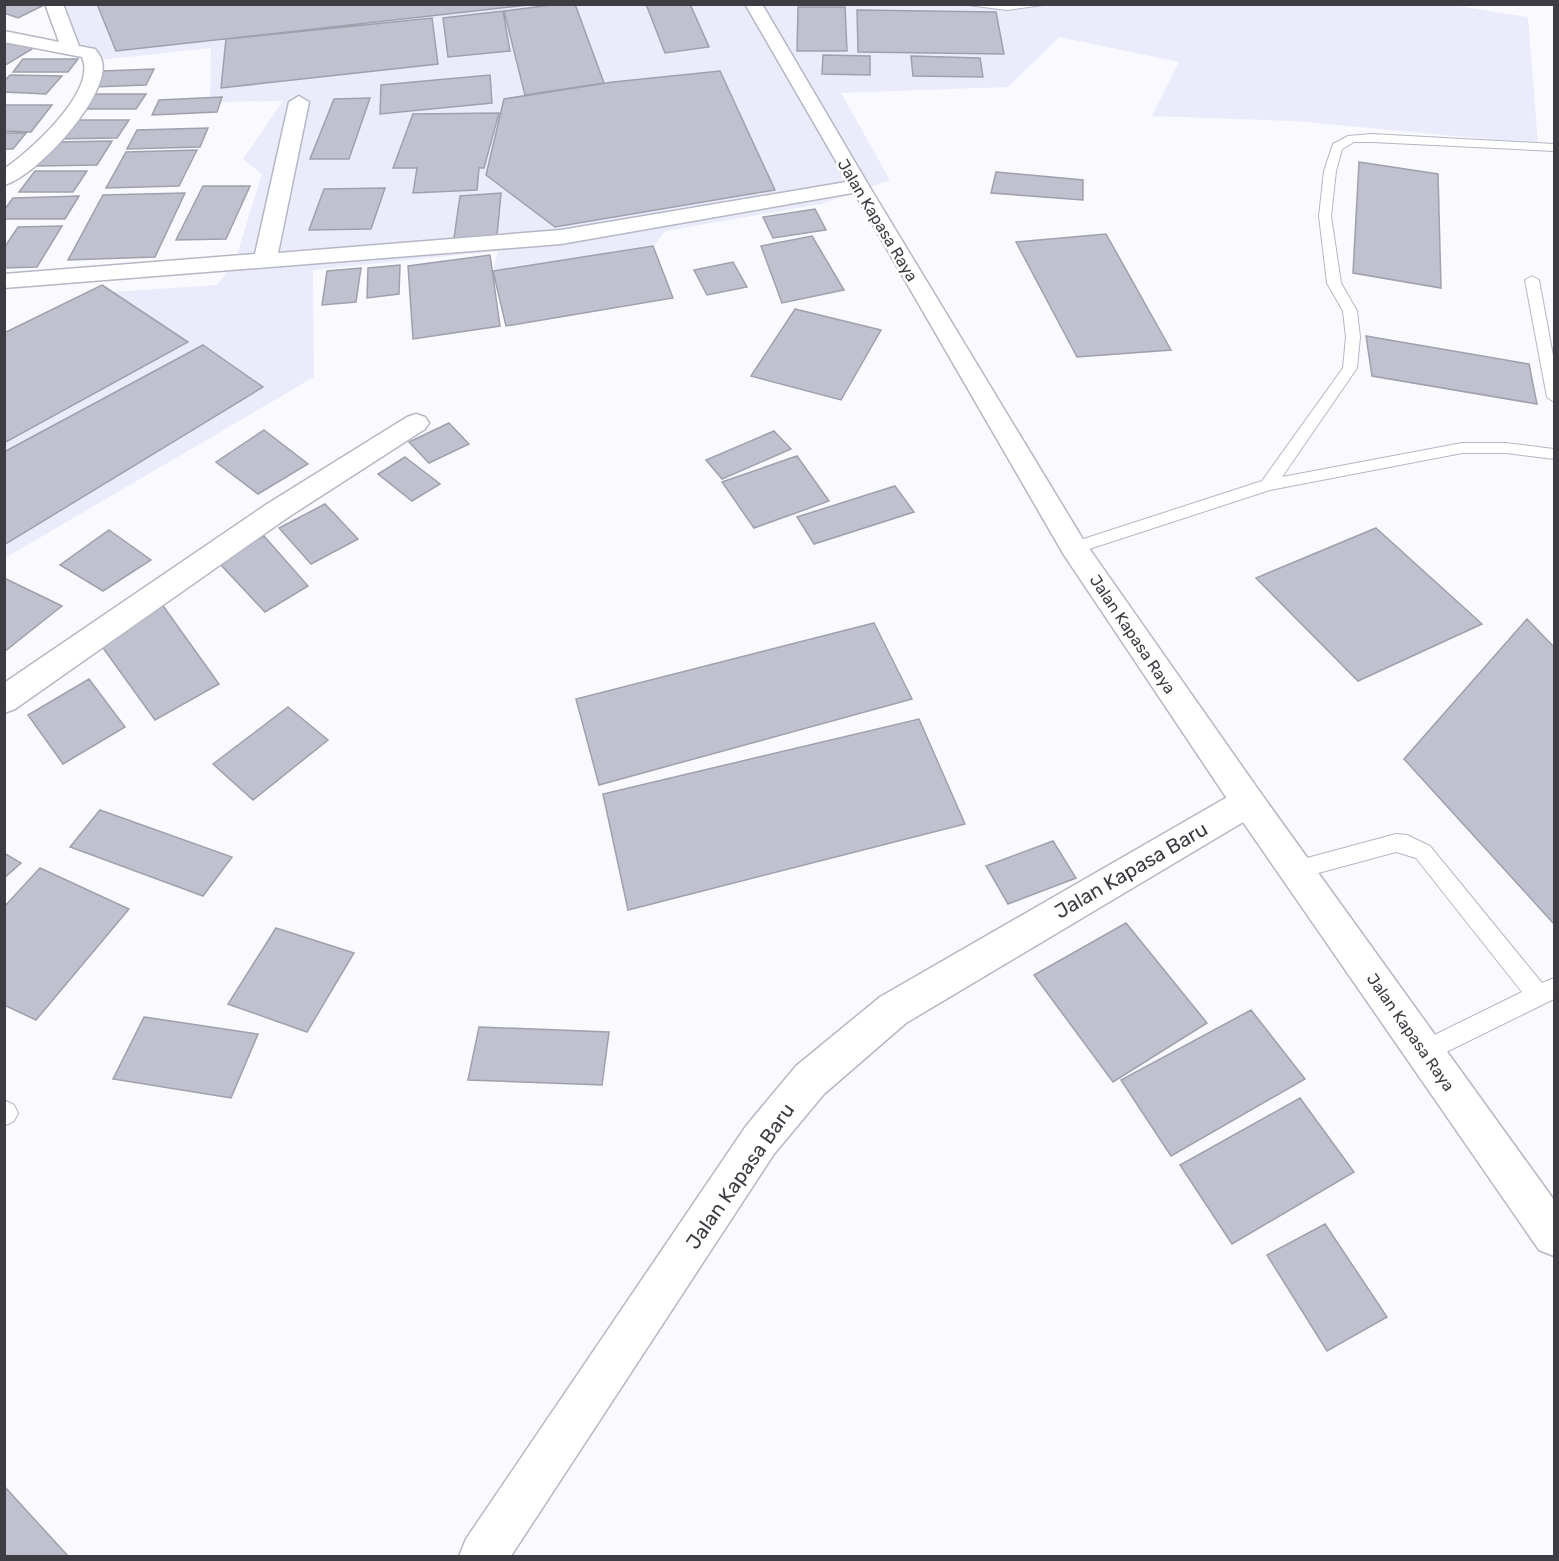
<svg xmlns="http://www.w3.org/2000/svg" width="1559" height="1561" font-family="Rubik,sans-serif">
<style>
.built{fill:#eaecfc}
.building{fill:#c0c1ce;stroke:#9fa0ac;stroke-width:1.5}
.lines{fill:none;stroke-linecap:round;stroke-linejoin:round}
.service-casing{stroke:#b6b7c4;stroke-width:2}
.minor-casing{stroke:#b6b7c4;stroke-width:3}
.secondary-casing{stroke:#b6b7c4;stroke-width:3}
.service{fill:#fff;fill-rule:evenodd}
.minor{fill:#fff;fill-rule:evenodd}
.secondary{fill:#fff;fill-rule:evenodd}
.labels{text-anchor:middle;stroke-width:5;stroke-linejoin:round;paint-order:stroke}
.street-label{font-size:16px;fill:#3c3c42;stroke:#fff}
.near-street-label{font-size:20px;fill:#3c3c42;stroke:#fff}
</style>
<rect width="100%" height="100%" fill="#f9f9ff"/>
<path class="built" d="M 1445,4 L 1528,17 L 1538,144 L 1295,121 L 1152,116 L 1179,62 L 1059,37 L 1008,87 L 841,93 L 890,180 L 821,204 L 666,231 L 653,246 L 673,298 L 493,271 L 498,251 L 313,270 L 314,377 L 5,558 L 5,335 L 84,294 L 217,285 L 234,264 L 262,174 L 243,159 L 283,101 L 210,102 L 211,48 L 90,61 L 80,50 L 58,5 Z"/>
<path class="building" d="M 46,4 L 18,18 L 4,13 L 6,4 Z
M 97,4 L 538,4 L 116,51 Z
M 559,4 L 575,4 L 604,83 L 525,95 L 504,11 Z
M 646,4 L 690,4 L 709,47 L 665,53 Z
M 798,7 L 845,7 L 847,51 L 797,51 Z
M 857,10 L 996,12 L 1004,54 L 858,52 Z
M 503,11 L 510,51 L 448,57 L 443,18 Z
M 432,18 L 438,64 L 221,88 L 226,39 Z
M 4,42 L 37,46 L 4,66 Z
M 823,55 L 870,56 L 870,75 L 822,74 Z
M 911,56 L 980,58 L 983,77 L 913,76 Z
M 23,59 L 78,59 L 68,72 L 13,72 Z
M 154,69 L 146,85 L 94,87 L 103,71 Z
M 720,71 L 775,190 L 555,227 L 486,175 L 504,99 L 613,82 Z
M 10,75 L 62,76 L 46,94 L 4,92 L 4,81 Z
M 490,75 L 492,103 L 380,114 L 381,85 Z
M 93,94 L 146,94 L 136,109 L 82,109 Z
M 222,97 L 217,112 L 152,115 L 159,100 Z
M 370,98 L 349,159 L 310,159 L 334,99 Z
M 4,105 L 52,105 L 31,132 L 4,131 Z
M 499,113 L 484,168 L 479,168 L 477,190 L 413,193 L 417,168 L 393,168 L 413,114 Z
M 69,120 L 129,120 L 117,138 L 56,139 Z
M 208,128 L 200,147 L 127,149 L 137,130 Z
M 4,133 L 26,133 L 13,149 L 4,149 Z
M 112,141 L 97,165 L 37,166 L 54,142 Z
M 197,150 L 179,186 L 106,188 L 126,152 Z
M 1359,162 L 1438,174 L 1441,288 L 1353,273 Z
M 35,171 L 87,171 L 73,192 L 19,192 Z
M 996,172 L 1083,180 L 1083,200 L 991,193 Z
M 203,186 L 250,186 L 226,239 L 176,240 Z
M 385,188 L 371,229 L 309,230 L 324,189 Z
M 185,193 L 155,257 L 68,260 L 103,195 Z
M 501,193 L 497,236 L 454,238 L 460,196 Z
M 79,196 L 65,219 L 4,219 L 4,210 L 13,198 Z
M 815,209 L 826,230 L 773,238 L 763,217 Z
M 62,226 L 37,267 L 4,268 L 4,248 L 18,227 Z
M 1106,234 L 1171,350 L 1077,357 L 1016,242 Z
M 812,236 L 844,290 L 782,303 L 761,246 Z
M 653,246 L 673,298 L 506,326 L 493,271 Z
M 490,255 L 500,326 L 413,339 L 408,266 Z
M 733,262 L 747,287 L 707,295 L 694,270 Z
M 400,265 L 399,294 L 367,298 L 368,268 Z
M 361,268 L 356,302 L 322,305 L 327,271 Z
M 102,285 L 188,342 L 4,443 L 4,333 Z
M 795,309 L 881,330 L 841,400 L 751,376 Z
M 1366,336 L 1529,364 L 1537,404 L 1372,376 Z
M 203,345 L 263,387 L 4,545 L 4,452 Z
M 449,423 L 469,444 L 429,463 L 409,442 Z
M 264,430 L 308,464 L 258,494 L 216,462 Z
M 774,431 L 791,449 L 722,479 L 706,460 Z
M 797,456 L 829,501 L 754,528 L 722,482 Z
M 405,457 L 440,484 L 412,501 L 378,474 Z
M 895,486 L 914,512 L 814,544 L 797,517 Z
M 325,504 L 358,539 L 311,564 L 279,528 Z
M 1376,528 L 1482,624 L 1358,681 L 1256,578 Z
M 109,530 L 151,560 L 103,591 L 60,565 Z
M 264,536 L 308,586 L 265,612 L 218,562 Z
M 4,578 L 62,606 L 4,652 Z
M 161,603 L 219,684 L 155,720 L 98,641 Z
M 1527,619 L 1554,647 L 1554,924 L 1404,759 Z
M 874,623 L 912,699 L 599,785 L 576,699 Z
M 89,679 L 125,727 L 63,764 L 28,715 Z
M 288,707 L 328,740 L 253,800 L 213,764 Z
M 919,719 L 965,824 L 628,910 L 603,794 Z
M 100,810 L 232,857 L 203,896 L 70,847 Z
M 1053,841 L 1076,878 L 1008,904 L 986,866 Z
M 4,853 L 21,863 L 4,878 Z
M 40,868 L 129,909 L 36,1020 L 4,1005 L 4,907 Z
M 1126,923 L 1207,1023 L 1113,1082 L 1034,975 Z
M 276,928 L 354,953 L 307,1032 L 228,1004 Z
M 1251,1010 L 1305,1079 L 1171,1156 L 1121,1080 Z
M 144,1017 L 258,1034 L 231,1098 L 113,1079 Z
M 479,1027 L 609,1032 L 602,1085 L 468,1080 Z
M 1300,1098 L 1354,1172 L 1232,1244 L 1180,1165 Z
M 1325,1224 L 1387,1317 L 1327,1351 L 1267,1255 Z
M 4,1486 L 68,1556 L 4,1556 Z"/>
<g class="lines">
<g class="service-casing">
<path id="service" d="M 960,4 L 1050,4 L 1007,10 Z
M 1372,134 L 1554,144 L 1554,151 L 1372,142 L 1354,142 L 1342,149 L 1336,171 L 1331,216 L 1341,283 L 1357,311 L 1360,337 L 1357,368 L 1282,477 L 1462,443 L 1506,443 L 1554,449 L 1554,459 L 1506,453 L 1462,453 L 1270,490 L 1080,552 L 1068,552 L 1066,548 L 1068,544 L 1262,481 L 1343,368 L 1346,337 L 1343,311 L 1327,283 L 1319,216 L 1324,171 L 1333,144 L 1348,136 Z
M 1532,276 L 1539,280 L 1554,361 L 1554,402 L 1547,397 L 1525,280 Z
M 1396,834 L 1407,835 L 1430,846 L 1542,983 L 1554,978 L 1554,999 L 1424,1063 L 1416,1060 L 1413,1052 L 1416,1044 L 1522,992 L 1416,858 L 1396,852 L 1296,879 L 1289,877 L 1286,870 L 1289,863 L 1296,861 Z
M 6,1101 L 14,1105 L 18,1113 L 14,1121 L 4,1126 Z"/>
</g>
<g class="minor-casing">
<path id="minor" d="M 45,4 L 63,4 L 79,46 L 95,49 C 98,53 101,57 102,61 C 111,95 36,177 4,185 L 4,169 C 29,152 98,91 82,57 L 4,42 L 4,31 L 59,42 Z
M 299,96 L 309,102 L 278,253 L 561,230 L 858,180 L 865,182 L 869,186 L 865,190 L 858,192 L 561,244 L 4,288 L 4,274 L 255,254 L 289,102 Z
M 416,414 L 425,417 L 429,423 L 425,429 L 287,518 L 15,709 L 4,713 L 4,683 L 267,504 L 407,417 Z
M 1248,787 L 1260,792 L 1265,802 L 1260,812 L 906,1023 L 824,1094 L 774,1154 L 511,1556 L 459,1556 L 466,1539 L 746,1126 L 796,1066 L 880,997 L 1236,792 Z"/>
</g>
<g class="secondary-casing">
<path id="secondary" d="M 745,4 L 762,4 L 869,186 L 1084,541 L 1260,792 L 1554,1200 L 1554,1256 L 1539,1250 L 1236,812 L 1064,555 Z"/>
</g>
<use href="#service" class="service"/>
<use href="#minor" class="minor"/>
<use href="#secondary" class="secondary"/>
</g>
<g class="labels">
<g class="street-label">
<text transform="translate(878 220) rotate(59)" y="6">Jalan Kapasa Raya</text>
<text transform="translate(1133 634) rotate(56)" y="6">Jalan Kapasa Raya</text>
<text transform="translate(1411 1032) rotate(55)" y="6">Jalan Kapasa Raya</text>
</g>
<g class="near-street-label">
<text transform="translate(1131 870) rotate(-30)" y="7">Jalan Kapasa Baru</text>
<text transform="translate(740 1176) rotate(-55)" y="7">Jalan Kapasa Baru</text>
</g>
</g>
<rect width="1559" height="1561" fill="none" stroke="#3c3c42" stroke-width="12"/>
</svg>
